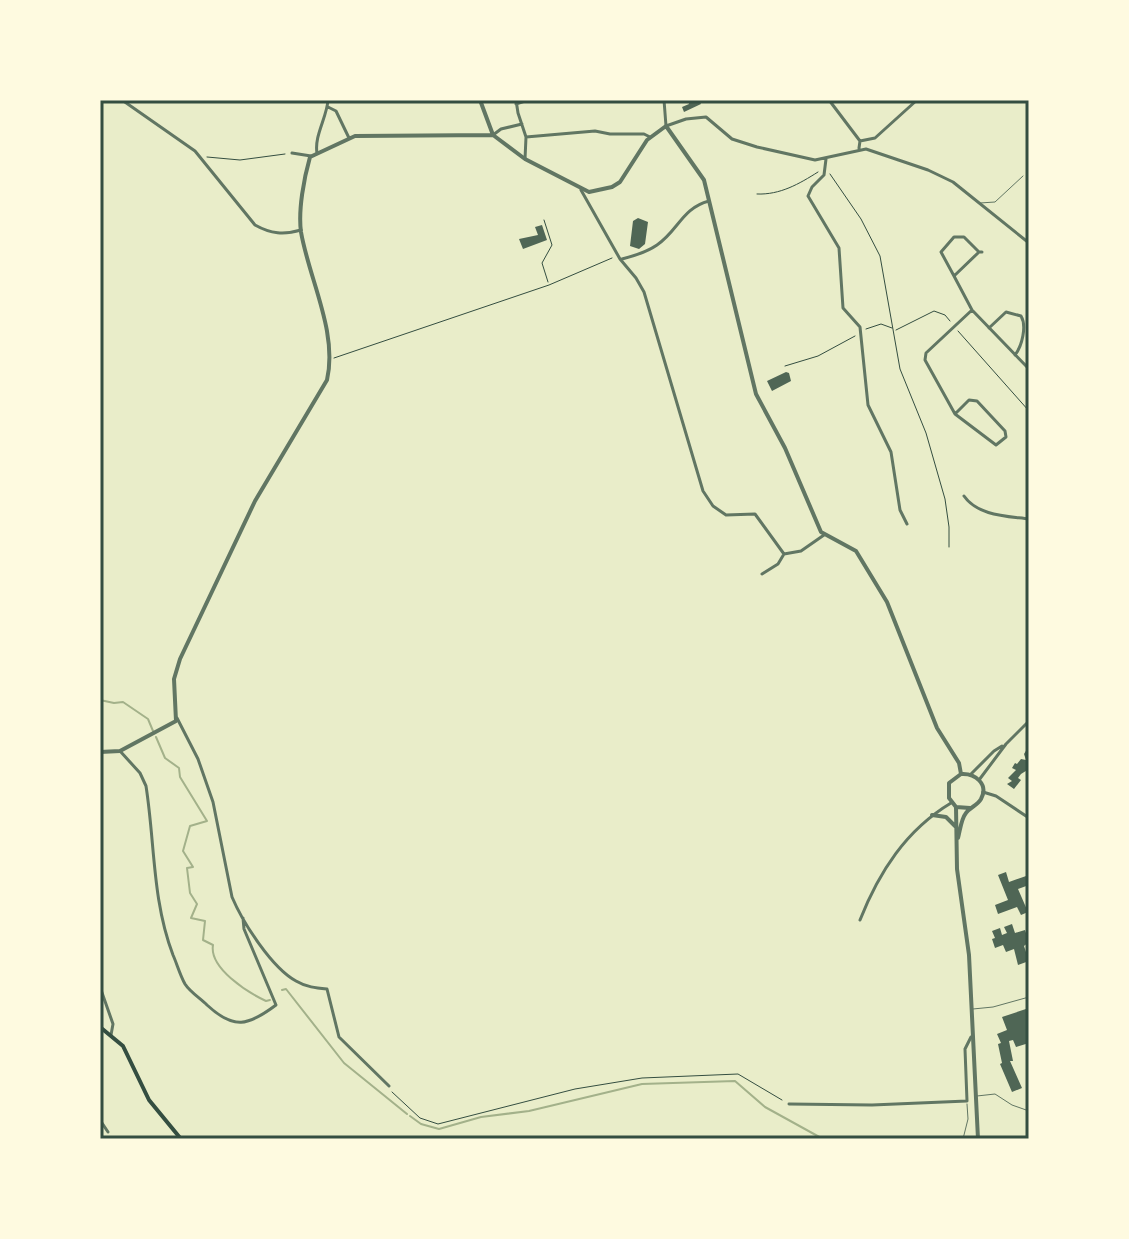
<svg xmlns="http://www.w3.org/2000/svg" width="1129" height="1239" font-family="'PT Sans Narrow',sans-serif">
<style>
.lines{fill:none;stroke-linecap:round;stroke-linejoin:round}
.stream{stroke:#a3b18a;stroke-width:2}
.building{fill:#4f6655}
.path{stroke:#344e41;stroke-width:1}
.service{stroke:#617663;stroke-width:1}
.minor{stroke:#617663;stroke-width:3}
.tertiary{stroke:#617663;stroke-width:4}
.secondary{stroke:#344e41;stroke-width:4}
.neatline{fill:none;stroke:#344e41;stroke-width:3}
</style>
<rect width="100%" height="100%" fill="#e9edc9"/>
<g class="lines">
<path class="stream" d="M 100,700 L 114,703 L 123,702 L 148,719 L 153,731
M 156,737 L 165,758 L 179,768 L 180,777 L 207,821 L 190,826 L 183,851 L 193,867 L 187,868 L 190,893 L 197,904 L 191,918 L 205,921 L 203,940 L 213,945 C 209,968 247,992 266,1001 L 270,1000
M 282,990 L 286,989 L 344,1063 L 407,1114
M 410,1116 L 421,1124 L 439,1129 L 481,1117 L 529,1111 L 642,1084 L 735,1081 L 765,1107 L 823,1139"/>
</g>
<path class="building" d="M 688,100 L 699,100 L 701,104 L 684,112 L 682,107 L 689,104 Z
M 638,218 L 648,222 L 645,244 L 639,249 L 630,246 L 633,221 Z
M 542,225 L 547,240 L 523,249 L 519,239 L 538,235 L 535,227 Z
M 786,372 L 789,373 L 791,381 L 772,391 L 767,381 Z
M 1027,749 L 1029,769 L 1021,774 L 1018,778 L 1021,780 L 1014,789 L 1007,784 L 1012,781 L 1008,778 L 1016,770 L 1012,768 L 1015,763 L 1017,764 L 1021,759 L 1026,760 L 1024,754 Z
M 1006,872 L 1009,882 L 1029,875 L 1029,885 L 1018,889 L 1028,912 L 1021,915 L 1017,907 L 998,914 L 995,905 L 1008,900 L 998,875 Z
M 1012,924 L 1015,933 L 1025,930 L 1029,942 L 1024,946 L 1029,961 L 1018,965 L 1014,949 L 1006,952 L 1003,945 L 995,948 L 992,939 L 995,938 L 992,931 L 1000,928 L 1002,935 L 1007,933 L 1004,927 Z
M 1029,1008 L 1029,1043 L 1016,1047 L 1013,1040 L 1009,1041 L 1013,1061 L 1010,1061 L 1022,1088 L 1012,1092 L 1000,1064 L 1002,1063 L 998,1044 L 1001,1043 L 997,1034 L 1007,1030 L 1002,1017 Z"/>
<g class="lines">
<path class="path" d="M 207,157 L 240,160 L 285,154
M 830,174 L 861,219 L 880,256 L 900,369 L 926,433 L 945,499 L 949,527 L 949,547
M 757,194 C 780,195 799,184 818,172
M 544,220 L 552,245 L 542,263 L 548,282
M 866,329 L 881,324 L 892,328
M 896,330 L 934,311 L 945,315 L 950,321
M 958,331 L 1029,411
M 334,358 L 549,285 L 612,258
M 785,366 L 818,356 L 855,336
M 392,1092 L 420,1118 L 438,1124 L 575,1089 L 642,1078 L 738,1074 L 782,1100"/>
<path class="service" d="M 980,203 L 995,202 L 1023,176
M 973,1009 L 993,1007 L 1029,997
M 977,1096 L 995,1094 L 1012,1105 L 1029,1111
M 963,1139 L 968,1119 L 967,1104"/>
<path class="minor" d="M 122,100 L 195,151 L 255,225 C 271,234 284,235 301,230
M 516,100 L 518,113 L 526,137 L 525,159
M 664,100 L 666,126 L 686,119 L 706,117 L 732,139 L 757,147 L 815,160 L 866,149 L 928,170 L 953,182 L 1029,243
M 829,100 L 860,141
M 516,104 L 528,100
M 328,107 L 336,111 L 349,138
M 493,135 L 501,129 L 522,124
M 526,137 L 595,131 L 610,134 L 644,134 L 650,137
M 859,148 L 860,141 L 875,138 L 917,100
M 292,153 L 311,156
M 317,153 C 314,136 327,117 328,100
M 826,159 L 824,175 L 812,187 L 808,196 L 839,248 L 843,308 L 860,327 L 868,405 L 891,452 L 900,510 L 907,524
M 581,190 L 620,259 L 636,278 L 644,292 L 703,491 L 713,506 L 726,515 L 755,514 L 784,554 L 801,551 L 824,535
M 982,252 L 979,252 L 954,276 L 972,310 L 1029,369
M 622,259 C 634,256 647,252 657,245 C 678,231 682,208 709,201
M 954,276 L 941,252 L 954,237 L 964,237 L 979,252
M 989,328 L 1006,312 L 1021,316 C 1027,326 1022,346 1015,355
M 955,414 L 969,400 L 977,401 L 1005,431 L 1006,437 L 996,445 L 955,414 L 925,360 L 926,353 L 972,310
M 964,496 C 978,516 1007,516 1029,519
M 762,574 L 778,564 L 784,554
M 177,718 L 198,759 L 213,802 L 232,897 C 243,923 272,968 296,981 C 306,987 316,988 327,989 L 339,1037 L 389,1086
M 120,751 L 140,773 L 146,786 C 155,843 152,900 173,955 C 177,964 180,975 185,984 C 190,992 200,998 207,1005 C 234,1030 248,1026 276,1005 L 244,929 L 243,918
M 971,774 L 994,751 L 1002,746
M 979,780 L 1006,744 L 1029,721
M 983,792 L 996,796 L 1029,818
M 860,920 C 879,872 906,830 951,803
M 100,987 L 113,1024 L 111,1035
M 789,1104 L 872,1105 L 967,1101 L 965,1049 L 971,1037
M 100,1120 L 108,1132"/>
<path class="tertiary" d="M 480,100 L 493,135
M 493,135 L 525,159 L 589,192 L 612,187 L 620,182 L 647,140 L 666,126 L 704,180 L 756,394 L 785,448 L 821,532 L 856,551 L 887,602 L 937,728 L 959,763 L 961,774
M 100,752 L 120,751 L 176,721 L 174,679 L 180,659 L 255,501 L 327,380 C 338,332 309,279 301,232 C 298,210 304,178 310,157 L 355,136 L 493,135
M 956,807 L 957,869 L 969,955 L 978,1139
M 932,815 L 946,817 L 955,826
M 958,838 C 960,831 961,819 966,813 C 970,807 977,806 981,799 C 989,784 975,773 961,774 L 949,783 L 949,798 L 956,807 L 970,808"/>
<path class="secondary" d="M 100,1027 L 123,1046 L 149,1100 L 181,1139"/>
</g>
<rect width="1129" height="1239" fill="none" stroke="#fefae0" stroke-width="204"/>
<rect x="102" y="102" width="925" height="1035" class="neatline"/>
</svg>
